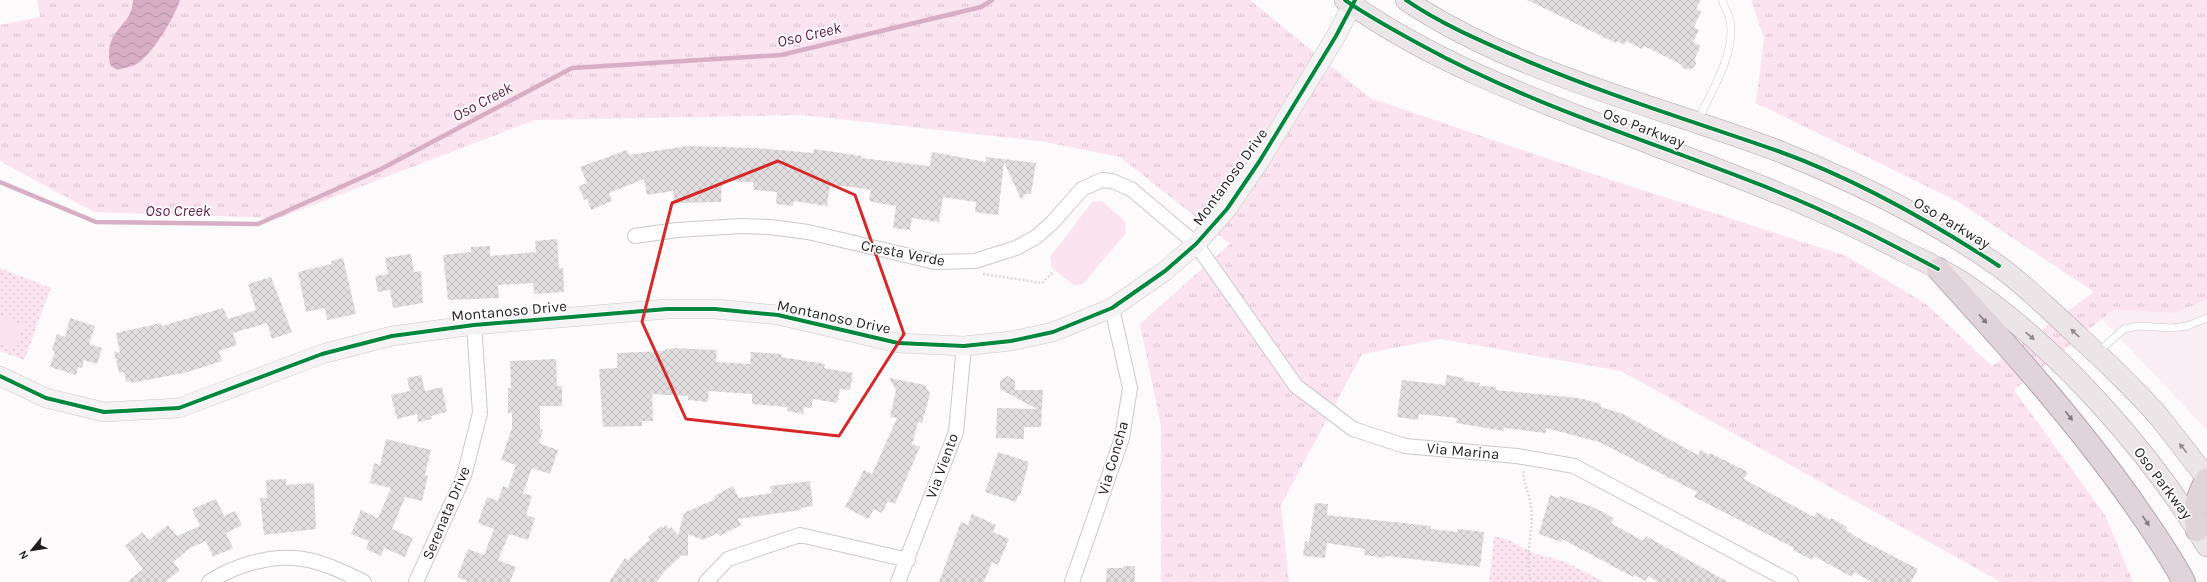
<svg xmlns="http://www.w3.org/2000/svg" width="2207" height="582" font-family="Karla,sans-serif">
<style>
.built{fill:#faedf3}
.grass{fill:url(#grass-tufts)}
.park{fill:url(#park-dots)}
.pitch{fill:#fbe3ef}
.water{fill:url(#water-waves)}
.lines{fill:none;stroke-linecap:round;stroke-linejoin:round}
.stream{stroke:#d7aec3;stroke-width:4.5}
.building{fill:url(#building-cross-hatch)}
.lane-casing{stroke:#ccc9ca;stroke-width:8}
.street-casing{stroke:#ccc9ca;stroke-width:16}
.secondary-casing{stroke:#ccc9ca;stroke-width:20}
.primary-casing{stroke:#b3a5ac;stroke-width:22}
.highway-casing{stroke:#b3a5ac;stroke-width:24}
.path{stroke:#dadada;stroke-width:2.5;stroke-dasharray:2 2;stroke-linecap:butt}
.lane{stroke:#fffefe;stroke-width:7}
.street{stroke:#fffefe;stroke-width:14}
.secondary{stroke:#f5f2f3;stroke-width:19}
.primary{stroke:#ece5e8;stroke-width:21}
.highway{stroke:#e0d4da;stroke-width:22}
.cycleway-casing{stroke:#fff;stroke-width:6}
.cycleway{stroke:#00873e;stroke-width:4}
.oneway{fill:#81797d}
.oneway2{fill:#918b8e}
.marked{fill:none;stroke:#d62828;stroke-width:3;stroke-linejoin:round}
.labels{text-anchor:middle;stroke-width:3.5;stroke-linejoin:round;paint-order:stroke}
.street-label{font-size:15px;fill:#221e20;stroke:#fff}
.water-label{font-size:16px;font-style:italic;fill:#631f47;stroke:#fff}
</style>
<defs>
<pattern id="grass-tufts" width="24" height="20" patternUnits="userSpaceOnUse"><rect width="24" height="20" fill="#fbe3ef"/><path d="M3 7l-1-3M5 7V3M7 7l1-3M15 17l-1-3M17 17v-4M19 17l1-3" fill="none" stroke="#d7c2cd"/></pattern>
<pattern id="park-dots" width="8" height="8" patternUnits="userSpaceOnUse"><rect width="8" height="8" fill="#fbe3ef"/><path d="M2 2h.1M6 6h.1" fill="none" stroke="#d7c2cd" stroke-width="1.8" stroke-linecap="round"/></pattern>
<pattern id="water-waves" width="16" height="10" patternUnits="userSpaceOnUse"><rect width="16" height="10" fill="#d7aec3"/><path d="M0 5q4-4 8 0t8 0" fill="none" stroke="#b895a7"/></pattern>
<pattern id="building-cross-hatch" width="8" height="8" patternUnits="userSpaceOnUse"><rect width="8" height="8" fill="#e2dee0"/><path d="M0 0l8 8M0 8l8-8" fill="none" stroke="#c2bec0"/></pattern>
</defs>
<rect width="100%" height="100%" fill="#fdfafb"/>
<path class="built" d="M 2207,299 L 2207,430 L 2102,319 L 2113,310 L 2176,313 Z"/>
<path class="grass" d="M 37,0 L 1250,0 L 1370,98 L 1596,175 L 1846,256 L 1926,304 L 1992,366 L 2094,292 L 1957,201 L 1756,103 L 1764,38 L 1751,0 L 2207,0 L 2207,299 L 2176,313 L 2113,310 L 2014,390 L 2105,515 L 2133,582 L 2001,582 L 1621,371 L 1441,339 L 1362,354 L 1281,505 L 1289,582 L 1161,582 L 1161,426 L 1140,324 L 1230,244 L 1120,157 L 1040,141 L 802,115 L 535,120 L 279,218 L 94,212 L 0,161 L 0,25 L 40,17 Z"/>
<path class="park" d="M 0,268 L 51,288 L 24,360 L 0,351 Z
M 1494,536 L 1509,540 L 1533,553 L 1566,562 L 1605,582 L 1489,582 Z"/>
<path class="pitch" d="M 1102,201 L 1125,221 L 1126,233 L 1083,284 L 1074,285 L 1052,268 L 1050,257 L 1092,202 Z
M 0,315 L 24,325 L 14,349 L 0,343 Z"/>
<path class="water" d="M 133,0 L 180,0 C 174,18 154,52 138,63 C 133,67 123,68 117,70 L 110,65 C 103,27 132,29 133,0 Z"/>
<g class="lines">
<path class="stream" d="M 0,182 L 96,222 L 258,224 L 381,169 L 572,68 L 781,55 L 981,7 L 992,0"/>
</g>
<path class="building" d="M 1527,0 L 1701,0 L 1696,9 L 1701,12 L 1694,27 L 1699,30 L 1693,42 L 1701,46 L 1695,58 L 1696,64 L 1692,69 L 1685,69 L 1680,64 L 1644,46 L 1642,49 L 1626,41 L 1624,45 L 1617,41 L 1616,43 Z
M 687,146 L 755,148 L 813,153 L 814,149 L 861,156 L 861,158 L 930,166 L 932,152 L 986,162 L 986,157 L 1036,163 L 1031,194 L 1026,194 L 1021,199 L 1004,162 L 998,215 L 975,212 L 976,202 L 943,197 L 939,222 L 912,218 L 910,230 L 893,228 L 896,206 L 872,202 L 869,200 L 871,190 L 852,187 L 830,185 L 827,206 L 794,201 L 793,206 L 776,204 L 777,192 L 754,190 L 753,182 L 722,181 L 721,202 L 675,203 L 673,191 L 647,195 L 644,179 L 609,193 L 612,201 L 591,210 L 587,199 L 584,200 L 579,186 L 587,183 L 580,167 L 627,150 L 629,155 Z
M 557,239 L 559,268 L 563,268 L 564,292 L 534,294 L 533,283 L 498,285 L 499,298 L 448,300 L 443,255 L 471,252 L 471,247 L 490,246 L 490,256 L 536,252 L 535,241 Z
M 411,254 L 414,272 L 421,271 L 423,303 L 393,308 L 390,290 L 378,292 L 375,276 L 388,274 L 385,258 Z
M 343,258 L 356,314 L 327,320 L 325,308 L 306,312 L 298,272 L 331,264 L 331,261 Z
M 271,277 L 292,332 L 272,339 L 267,323 L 233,333 L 237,345 L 219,351 L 222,361 L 188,372 L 131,383 L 131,381 L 126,382 L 124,372 L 119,373 L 114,351 L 120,353 L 116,333 L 161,323 L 162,326 L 223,308 L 228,319 L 256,310 L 248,284 Z
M 70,318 L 95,326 L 89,344 L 102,348 L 97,364 L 84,360 L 82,368 L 78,367 L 76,375 L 50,367 L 55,351 L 52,350 L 57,334 L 65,337 Z
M 671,348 L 717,350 L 716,362 L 750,364 L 751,352 L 781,354 L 781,357 L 825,364 L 824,368 L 853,373 L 850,390 L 840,389 L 837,403 L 813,399 L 811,408 L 804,407 L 803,414 L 787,411 L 787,407 L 752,404 L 752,394 L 709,391 L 708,402 L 688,400 L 688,396 L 652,394 L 653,421 L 642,421 L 642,426 L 603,427 L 599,369 L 617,368 L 617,353 L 665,351 L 665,349 L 671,349 Z
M 556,359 L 557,386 L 562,386 L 562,406 L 540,406 L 540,429 L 543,430 L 539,443 L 558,450 L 550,474 L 532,468 L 523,493 L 532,496 L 526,515 L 535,518 L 528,540 L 509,534 L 498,560 L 516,567 L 510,582 L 470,582 L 457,577 L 468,549 L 484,555 L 494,529 L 478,523 L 487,497 L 498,501 L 503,486 L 508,488 L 516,465 L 501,460 L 512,428 L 512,413 L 508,413 L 508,388 L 511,388 L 510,361 Z
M 421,375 L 425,391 L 442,387 L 447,412 L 431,416 L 432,419 L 418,422 L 417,414 L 397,419 L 391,395 L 410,391 L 407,378 Z
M 1447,375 L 1464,378 L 1464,381 L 1480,383 L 1479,386 L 1496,387 L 1496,390 L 1579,398 L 1601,404 L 1601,407 L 1623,414 L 1698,455 L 1701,450 L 1709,455 L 1710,453 L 1748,472 L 1744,479 L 1814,517 L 1817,512 L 1830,520 L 1831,518 L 1847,527 L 1846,530 L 1858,538 L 1918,569 L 1911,582 L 1872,582 L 1854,572 L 1852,577 L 1814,556 L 1812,560 L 1793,550 L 1794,548 L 1694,497 L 1697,492 L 1599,442 L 1546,428 L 1546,433 L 1504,428 L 1504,431 L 1456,423 L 1457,418 L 1419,414 L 1418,420 L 1397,417 L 1402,380 L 1445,385 Z
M 1007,376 L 1015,380 L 1015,390 L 1043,390 L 1041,427 L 1024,427 L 1024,439 L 996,438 L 997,408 L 1037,409 L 1000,389 L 1000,381 Z
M 889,378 L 925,385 L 930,394 L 922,423 L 918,422 L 912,444 L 920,447 L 895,504 L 888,501 L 882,513 L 874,509 L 868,519 L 845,507 L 864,470 L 872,474 L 897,418 L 890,417 L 896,390 Z
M 386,439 L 431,450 L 425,475 L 428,476 L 422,501 L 405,497 L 392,529 L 413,538 L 405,557 L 384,548 L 381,556 L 366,549 L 369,541 L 351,534 L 361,510 L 378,518 L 391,488 L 370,483 L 374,463 L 380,465 Z
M 998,452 L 1029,462 L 1020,496 L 1018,496 L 1016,502 L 985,492 Z
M 286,479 L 286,485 L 314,483 L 316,529 L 264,535 L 260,498 L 267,498 L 266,480 Z
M 810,481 L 813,506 L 801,508 L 801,510 L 738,519 L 741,525 L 720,536 L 718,533 L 703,540 L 688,534 L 688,556 L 682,555 L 663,573 L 657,582 L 609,582 L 625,558 L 628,560 L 650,539 L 648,537 L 661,526 L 663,528 L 666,525 L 669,529 L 671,527 L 678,535 L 684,513 L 715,499 L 714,496 L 733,486 L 739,498 L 772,493 L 770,486 Z
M 1550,495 L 1559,498 L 1560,496 L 1593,507 L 1614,518 L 1611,523 L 1643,541 L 1646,536 L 1728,582 L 1659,582 L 1648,576 L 1646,581 L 1634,575 L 1633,577 L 1562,539 L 1561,542 L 1539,534 Z
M 216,499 L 224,516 L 235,511 L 242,525 L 226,533 L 233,548 L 213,557 L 206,541 L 190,548 L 173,562 L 180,570 L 165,582 L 127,582 L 143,569 L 125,546 L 142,532 L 149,540 L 168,525 L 177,536 L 200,526 L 192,509 Z
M 1315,503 L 1328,504 L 1327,515 L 1431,526 L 1431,529 L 1457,532 L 1458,529 L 1484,532 L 1480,567 L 1386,556 L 1386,558 L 1364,555 L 1365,549 L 1327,543 L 1325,558 L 1303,556 L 1305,541 L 1309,542 Z
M 972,514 L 996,525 L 993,532 L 1009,539 L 998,565 L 992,562 L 984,582 L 939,582 L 961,522 L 968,525 Z
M 1123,566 L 1135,566 L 1135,582 L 1106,582 L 1107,568 L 1123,568 Z"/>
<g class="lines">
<g class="lane-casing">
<path id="lane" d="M 1697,122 C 1711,92 1736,54 1730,20 C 1728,13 1724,6 1722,0
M 2098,352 L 2124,329 L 2138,326 L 2172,328 L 2187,326 L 2207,318"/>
</g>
<g class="street-casing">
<path id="street" d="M 635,236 L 677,230 L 741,226 L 770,227 L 808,232 L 935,262 L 975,261 L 1016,248 L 1036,237 L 1052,223 L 1082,189 L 1102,180 L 1112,181 L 1131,189 L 1196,244 L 1296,386 L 1353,429 L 1405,446 L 1517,456 L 1574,466 L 1791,582
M 209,582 C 235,565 272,554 303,559 C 324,562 345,573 364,582
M 416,582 L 464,476 L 480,413 L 474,325
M 706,582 L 728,559 L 800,535 L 908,560
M 898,582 L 956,432 L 964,346
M 1072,582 L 1122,438 L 1130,388 L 1112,308"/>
</g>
<g class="secondary-casing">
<path id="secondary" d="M 0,376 L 46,398 L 104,412 L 179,408 L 322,354 L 392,336 L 474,325 L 667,309 L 715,309 L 778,315 L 898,343 L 964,346 L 1011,341 L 1053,332 L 1112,308 L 1165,271 L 1196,244 L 1227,209 L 1259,162 L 1336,36 L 1355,0"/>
</g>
<g class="primary-casing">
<path id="primary" d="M 1345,0 C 1433,63 1538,101 1638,139 C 1728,173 1818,206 1903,251 C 1925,262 1948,272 1968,286 C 2059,349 2150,451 2207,546
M 1406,0 C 1516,74 1658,105 1781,152 C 1856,182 1930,218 1997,265 C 2020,281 2041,302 2062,321 C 2095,352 2130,383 2160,418 C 2176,438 2191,458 2207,478"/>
</g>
<g class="highway-casing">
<path id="highway" d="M 1938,269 C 2009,347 2079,424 2139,511 C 2155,534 2171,557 2184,582
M 2197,530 C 2194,508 2196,498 2207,479"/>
</g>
<path class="path" d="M 983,274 L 1042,283 L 1054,271
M 1524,471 C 1522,481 1530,495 1531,507 C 1534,533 1524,555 1531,582"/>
<use href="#lane" class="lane"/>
<use href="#street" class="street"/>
<use href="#secondary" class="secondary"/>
<use href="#primary" class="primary"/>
<use href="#highway" class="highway"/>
<g class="cycleway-casing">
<path id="cycleway" d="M 1345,0 C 1369,17 1396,31 1421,45 C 1534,107 1657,143 1776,191 C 1832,213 1885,241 1938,269
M 1406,0 C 1441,24 1481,41 1520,58 C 1604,94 1692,121 1778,151 C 1856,179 1930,221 1999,266
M 0,376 L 46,398 L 104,412 L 179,408 L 322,354 L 392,336 L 474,325 L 667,309 L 715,309 L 778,315 L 898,343 L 964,346 L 1011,341 L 1053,332 L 1112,308 L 1165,271 L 1196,244 L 1227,209 L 1259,162 L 1336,36 L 1355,0"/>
</g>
<use href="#cycleway" class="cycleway"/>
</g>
<defs><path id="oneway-solid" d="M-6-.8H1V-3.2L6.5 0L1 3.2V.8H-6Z"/></defs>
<g class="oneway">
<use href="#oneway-solid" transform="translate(1983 319) rotate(48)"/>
<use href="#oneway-solid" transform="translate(2069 416) rotate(52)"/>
<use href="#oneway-solid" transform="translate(2146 521) rotate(56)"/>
</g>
<g class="oneway2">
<use href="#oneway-solid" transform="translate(2075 333) rotate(-137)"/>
<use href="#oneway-solid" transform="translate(2030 336) rotate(41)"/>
<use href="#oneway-solid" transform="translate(2183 448) rotate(-128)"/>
</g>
<path class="marked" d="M 778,161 L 855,195 L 904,334 L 839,436 L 686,419 L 642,322 L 672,203 Z"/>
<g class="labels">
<g class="street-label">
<text transform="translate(1644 128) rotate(21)" y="5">Oso Parkway</text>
<text transform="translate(1230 177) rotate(-54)" y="5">Montanoso Drive</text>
<text transform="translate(1952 223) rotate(31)" y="5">Oso Parkway</text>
<text transform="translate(903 253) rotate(11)" y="5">Cresta Verde</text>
<text transform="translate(509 311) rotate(-5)" y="5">Montanoso Drive</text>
<text transform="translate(834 317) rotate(12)" y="5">Montanoso Drive</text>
<text transform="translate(1463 451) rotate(5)" y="5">Via Marina</text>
<text transform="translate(1113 458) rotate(-74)" y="5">Via Concha</text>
<text transform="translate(942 466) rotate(-70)" y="5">Via Viento</text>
<text transform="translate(2163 483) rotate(53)" y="5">Oso Parkway</text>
<text transform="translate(446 513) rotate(-67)" y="5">Serenata Drive</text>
</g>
<g class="water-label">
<text transform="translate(809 34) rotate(-13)" y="6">Oso Creek</text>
<text transform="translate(482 101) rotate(-28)" y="6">Oso Creek</text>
<text x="178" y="216">Oso Creek</text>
</g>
</g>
<g transform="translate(32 550) rotate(240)" stroke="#ffffff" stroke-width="3" paint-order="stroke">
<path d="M0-3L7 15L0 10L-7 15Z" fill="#221e20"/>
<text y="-6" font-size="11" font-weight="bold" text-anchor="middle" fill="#221e20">N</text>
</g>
</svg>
